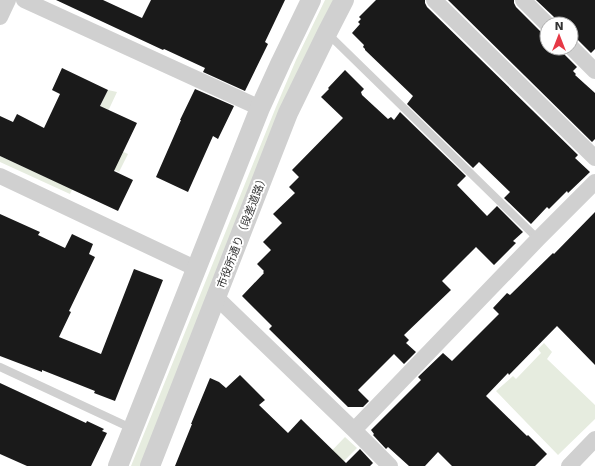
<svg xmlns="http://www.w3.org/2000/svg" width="595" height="466" font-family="'DejaVu Sans','Noto Sans JP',sans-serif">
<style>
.green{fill:#e6ecdf}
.building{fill:#1a1a1a}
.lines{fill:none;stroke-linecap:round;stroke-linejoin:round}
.service{stroke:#d0d0d0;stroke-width:8}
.minor{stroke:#d0d0d0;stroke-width:16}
.tertiary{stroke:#d0d0d0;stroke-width:20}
.labels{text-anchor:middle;stroke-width:4;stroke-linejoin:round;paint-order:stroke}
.street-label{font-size:11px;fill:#333;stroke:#fff}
</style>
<rect width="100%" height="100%" fill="#fff"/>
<path class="green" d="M 325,0 L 335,0 L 141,466 L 131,466 L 276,107 L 296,60 Z
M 108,90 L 117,92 L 95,139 L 128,154 L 119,172 L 87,157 L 70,194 L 0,162 L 0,156 L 63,185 Z
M 544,343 L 552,352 L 547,359 L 595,405 L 595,419 L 558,455 L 496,391 L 513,376 L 516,379 L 541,353 L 538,349 Z
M 345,437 L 357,448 L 339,466 L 317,466 Z"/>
<path class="building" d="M 56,0 L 103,0 L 142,18 L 151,0 L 285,0 L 265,42 L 268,44 L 245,91 L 203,72 L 205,68 L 164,49 L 163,50 Z
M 376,0 L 425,0 L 425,3 L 427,7 L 578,155 L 575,158 L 590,172 L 568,193 L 567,191 L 549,209 L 547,207 L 531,224 L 504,198 L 510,192 L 479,162 L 473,168 L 407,104 L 413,96 L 365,50 L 365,49 L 363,47 L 364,45 L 352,33 L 360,24 L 358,22 L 361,19 L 359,17 Z
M 448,0 L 514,0 L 514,3 L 516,7 L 540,31 L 544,33 L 547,33 L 547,48 L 562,48 L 564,54 L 577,67 L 573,71 L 576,74 L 575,75 L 595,93 L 595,139 L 592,142 Z
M 536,0 L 595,0 L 595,49 L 591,53 L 578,40 L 574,38 L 571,38 L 571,24 L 556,24 L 556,21 L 554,17 Z
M 62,68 L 108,90 L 100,106 L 137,123 L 114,171 L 133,180 L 118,211 L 0,156 L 0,116 L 13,122 L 17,114 L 44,128 L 60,94 L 52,90 Z
M 345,70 L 364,89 L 361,92 L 362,95 L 388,119 L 391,117 L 394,120 L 400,112 L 466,176 L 457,185 L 487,216 L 497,206 L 523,232 L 513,241 L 516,243 L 494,265 L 476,247 L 442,281 L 451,290 L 404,335 L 409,340 L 406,343 L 416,352 L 404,364 L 394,354 L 358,390 L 369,401 L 363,407 L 348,407 L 269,329 L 272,326 L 242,296 L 264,273 L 263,272 L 264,271 L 257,264 L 271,250 L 263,242 L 282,223 L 273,214 L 295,193 L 289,187 L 299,177 L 292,170 L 343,118 L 321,97 L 329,89 L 328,88 Z
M 195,89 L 234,106 L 218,139 L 213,136 L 188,192 L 156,177 L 181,120 L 180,120 Z
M 595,212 L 595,365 L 557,326 L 509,375 L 508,373 L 486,396 L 527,436 L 528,435 L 547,454 L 535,466 L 452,466 L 438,452 L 425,466 L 409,466 L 388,447 L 386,449 L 373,435 L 374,434 L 371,430 L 421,380 L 418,377 L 443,353 L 452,361 L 499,314 L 493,308 L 507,293 L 510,295 L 553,253 L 554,254 Z
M 0,214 L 40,232 L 38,235 L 65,248 L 72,234 L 93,244 L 89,254 L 95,257 L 69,311 L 71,312 L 59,337 L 101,354 L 134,269 L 163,280 L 115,401 L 94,393 L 95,391 L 42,370 L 42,372 L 0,356 Z
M 240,375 L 265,400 L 259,405 L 288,433 L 301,419 L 346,463 L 360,449 L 373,463 L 370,466 L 175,466 L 192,424 L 191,424 L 210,378 L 219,382 L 226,388 Z
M 0,383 L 86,423 L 87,421 L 104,429 L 102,431 L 107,433 L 91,466 L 27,466 L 0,454 Z"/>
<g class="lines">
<path class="service" d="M 327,33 L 538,239
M 0,367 L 133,429"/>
<path class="minor" d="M 24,0 L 260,108
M 434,0 L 595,158
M 523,0 L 547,24
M 0,17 L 8,0
M 571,47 L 595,71
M 0,176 L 197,269
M 216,297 L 354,430 L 390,466
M 354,430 L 538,239 L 595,182
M 569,466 L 595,439"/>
<path class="tertiary" d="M 118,466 L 260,108 L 281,62 L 311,0
M 150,466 L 288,113 L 327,33 L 344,0"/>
</g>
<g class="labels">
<g class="street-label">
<text transform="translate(242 231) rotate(-69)" y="4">市役所通り（段差道路）</text>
</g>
</g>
<g transform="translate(559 36)"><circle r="19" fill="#ffffff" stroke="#adadad"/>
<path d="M0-3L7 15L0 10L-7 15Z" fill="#e63946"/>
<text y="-6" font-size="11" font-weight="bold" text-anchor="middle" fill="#333333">N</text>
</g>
</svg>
